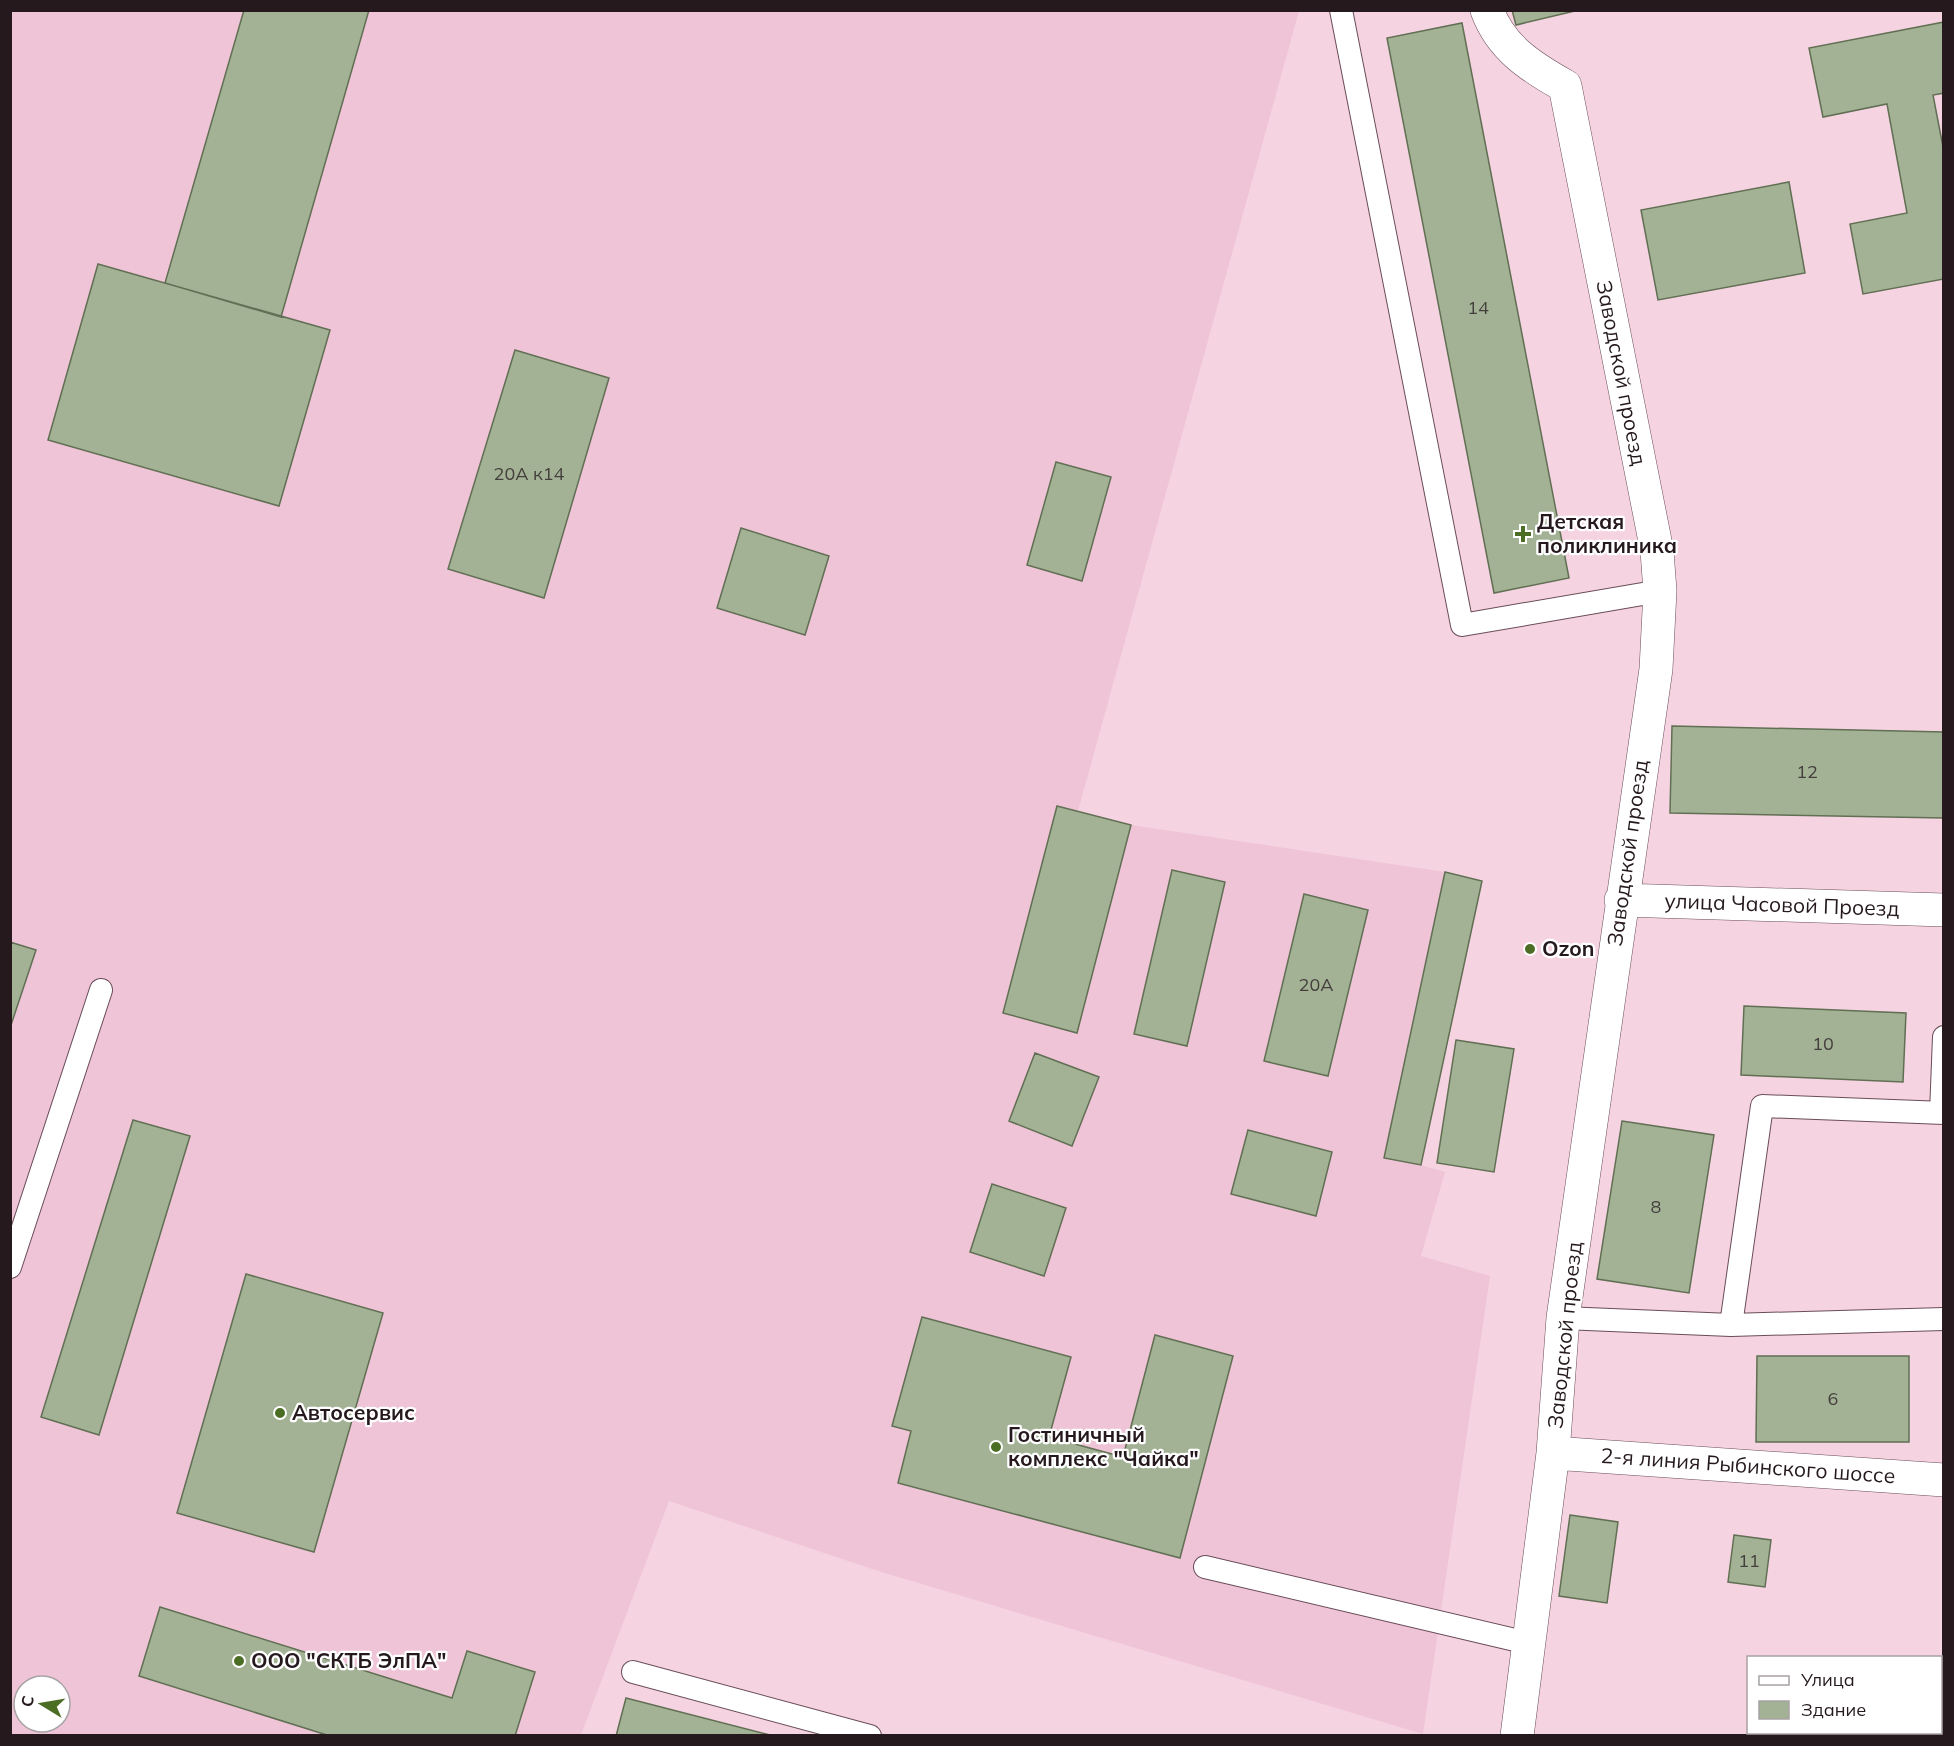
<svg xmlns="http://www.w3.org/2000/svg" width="1954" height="1746" font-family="Mulish,sans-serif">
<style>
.built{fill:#efc4d6;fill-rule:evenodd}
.building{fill:#a3b295;stroke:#616f54;stroke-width:1.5}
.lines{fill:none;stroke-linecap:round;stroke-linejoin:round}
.lane-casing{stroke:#694d59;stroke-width:24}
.street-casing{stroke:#694d59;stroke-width:34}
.lane{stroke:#fff;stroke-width:22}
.street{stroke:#fff;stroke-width:33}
.poi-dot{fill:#4c6d24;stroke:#fff;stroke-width:2}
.labels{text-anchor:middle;stroke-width:4.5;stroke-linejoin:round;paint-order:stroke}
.number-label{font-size:18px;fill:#443f3c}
.street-label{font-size:21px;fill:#25191e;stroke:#fff}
.poi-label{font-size:21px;font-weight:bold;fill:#25191e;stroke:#fff;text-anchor:start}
</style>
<rect width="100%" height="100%" fill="#f6d3e1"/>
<path class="built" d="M 11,11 L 1299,11 L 1078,811 L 1131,825 L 1445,872 L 1482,881 L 1421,1165 L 1445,1172 L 1421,1256 L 1490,1276 L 1423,1734 L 875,1570 L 669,1501 L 581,1735 L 11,1736 ZM 24,1686 L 60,1686 L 60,1722 L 24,1722 Z"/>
<path class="building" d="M 244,10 L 369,10 L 281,317 L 165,283 Z
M 1512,10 L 1579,10 L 1516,25 Z
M 1944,22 L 1944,93 L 1933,95 L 1944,152 L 1944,279 L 1863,294 L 1850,224 L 1907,213 L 1887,104 L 1823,117 L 1809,48 Z
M 1462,23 L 1569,578 L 1494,593 L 1387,38 Z
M 1789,182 L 1805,273 L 1658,300 L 1641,210 Z
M 98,264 L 330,330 L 279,506 L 48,440 Z
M 515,350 L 609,378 L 544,598 L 448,569 Z
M 1056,462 L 1111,477 L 1082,581 L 1027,565 Z
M 741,528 L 829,556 L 805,635 L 717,608 Z
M 1672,726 L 1944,732 L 1944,818 L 1670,813 Z
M 1057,806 L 1131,825 L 1077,1033 L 1003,1013 Z
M 1172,870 L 1225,882 L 1187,1046 L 1134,1034 Z
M 1445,872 L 1482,881 L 1421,1165 L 1384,1158 Z
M 1304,894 L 1368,910 L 1328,1076 L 1264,1061 Z
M 10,942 L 36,950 L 10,1028 Z
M 1744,1006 L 1906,1013 L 1903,1082 L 1741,1075 Z
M 1456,1040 L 1514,1049 L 1494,1172 L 1437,1163 Z
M 1035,1053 L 1099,1077 L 1072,1146 L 1009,1121 Z
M 133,1120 L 190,1136 L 99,1435 L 41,1417 Z
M 1622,1121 L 1714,1135 L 1689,1293 L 1597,1279 Z
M 1248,1130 L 1332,1152 L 1316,1216 L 1231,1194 Z
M 992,1184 L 1066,1208 L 1044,1276 L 970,1252 Z
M 246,1274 L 383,1313 L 314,1552 L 177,1513 Z
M 922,1317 L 1071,1357 L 1049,1437 L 1123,1457 L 1155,1335 L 1233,1356 L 1180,1558 L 898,1483 L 911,1431 L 892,1426 Z
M 1757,1356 L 1909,1356 L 1909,1442 L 1756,1442 Z
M 1570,1515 L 1618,1522 L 1607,1603 L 1559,1596 Z
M 1734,1535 L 1771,1540 L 1765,1587 L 1728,1582 Z
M 160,1607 L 452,1698 L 467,1651 L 535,1672 L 515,1736 L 330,1736 L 139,1676 Z
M 626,1698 L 774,1736 L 616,1736 Z"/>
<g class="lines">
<g class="lane-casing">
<path id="lane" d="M 1341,10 L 1462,625 L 1660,591
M 1941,1113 L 1944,1037
M 10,1267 L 101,990
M 1563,1318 L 1731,1325 L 1762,1106 L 1944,1113
M 1731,1325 L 1944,1319
M 1205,1567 L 1528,1643
M 633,1672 L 870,1736"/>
</g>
<g class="street-casing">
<path id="street" d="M 1487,10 C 1501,48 1531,67 1565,86 L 1657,551 L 1660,591 L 1656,669 L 1563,1318 L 1553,1453 L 1517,1736
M 1621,900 L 1944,910
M 1553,1453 L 1944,1480"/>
</g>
<use href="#lane" class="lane"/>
<use href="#street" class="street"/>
</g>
<g class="poi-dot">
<path d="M1520 525h6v6h6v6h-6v6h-6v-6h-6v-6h6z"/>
<circle cx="1530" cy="949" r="6"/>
<circle cx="280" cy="1413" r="6"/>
<circle cx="996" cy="1447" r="6"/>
<circle cx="239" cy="1661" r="6"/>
</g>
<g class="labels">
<g class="number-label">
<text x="1478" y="314">14</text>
<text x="529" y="480">20А к14</text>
<text x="1807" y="778">12</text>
<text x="1316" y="991">20А</text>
<text x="1823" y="1050">10</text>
<text x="1656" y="1213">8</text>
<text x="1833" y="1405">6</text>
<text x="1749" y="1567">11</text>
</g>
<g class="street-label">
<text transform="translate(1621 373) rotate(79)" y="7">Заводской проезд</text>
<text transform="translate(1628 853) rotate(-82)" y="7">Заводской проезд</text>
<text transform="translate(1782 905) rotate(2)" y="7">улица Часовой Проезд</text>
<text transform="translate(1565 1335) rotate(-84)" y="7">Заводской проезд</text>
<text transform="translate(1748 1466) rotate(4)" y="7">2-я линия Рыбинского шоссе</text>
</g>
<g class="poi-label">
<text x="1537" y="529">Детская<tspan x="1537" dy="24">поликлиника</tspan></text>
<text x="1542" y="956">Ozon</text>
<text x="292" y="1420">Автосервис</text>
<text x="1008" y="1442">Гостиничный<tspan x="1008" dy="24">комплекс "Чайка"</tspan></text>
<text x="251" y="1668">ООО "СКТБ ЭлПА"</text>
</g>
</g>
<rect width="1954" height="1746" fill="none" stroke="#25191e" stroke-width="24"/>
<rect x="1747" y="1656" width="195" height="78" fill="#ffffff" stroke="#a8a3a5" stroke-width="1.5"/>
<rect x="1759" y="1676" width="30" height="9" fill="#ffffff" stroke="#a8a3a5" stroke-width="1.5"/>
<text x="1801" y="1686" font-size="18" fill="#25191e">Улица</text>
<rect x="1759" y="1701" width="30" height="18" fill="#a3b295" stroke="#a8a3a5" stroke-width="1.5"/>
<text x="1801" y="1716" font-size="18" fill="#25191e">Здание</text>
<g transform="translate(42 1704) rotate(281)"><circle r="28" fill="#ffffff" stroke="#a8a3a5" stroke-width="1.5"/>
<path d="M0-4.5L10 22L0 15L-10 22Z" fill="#4c6d24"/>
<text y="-9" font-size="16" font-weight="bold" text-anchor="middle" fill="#25191e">С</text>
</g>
</svg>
